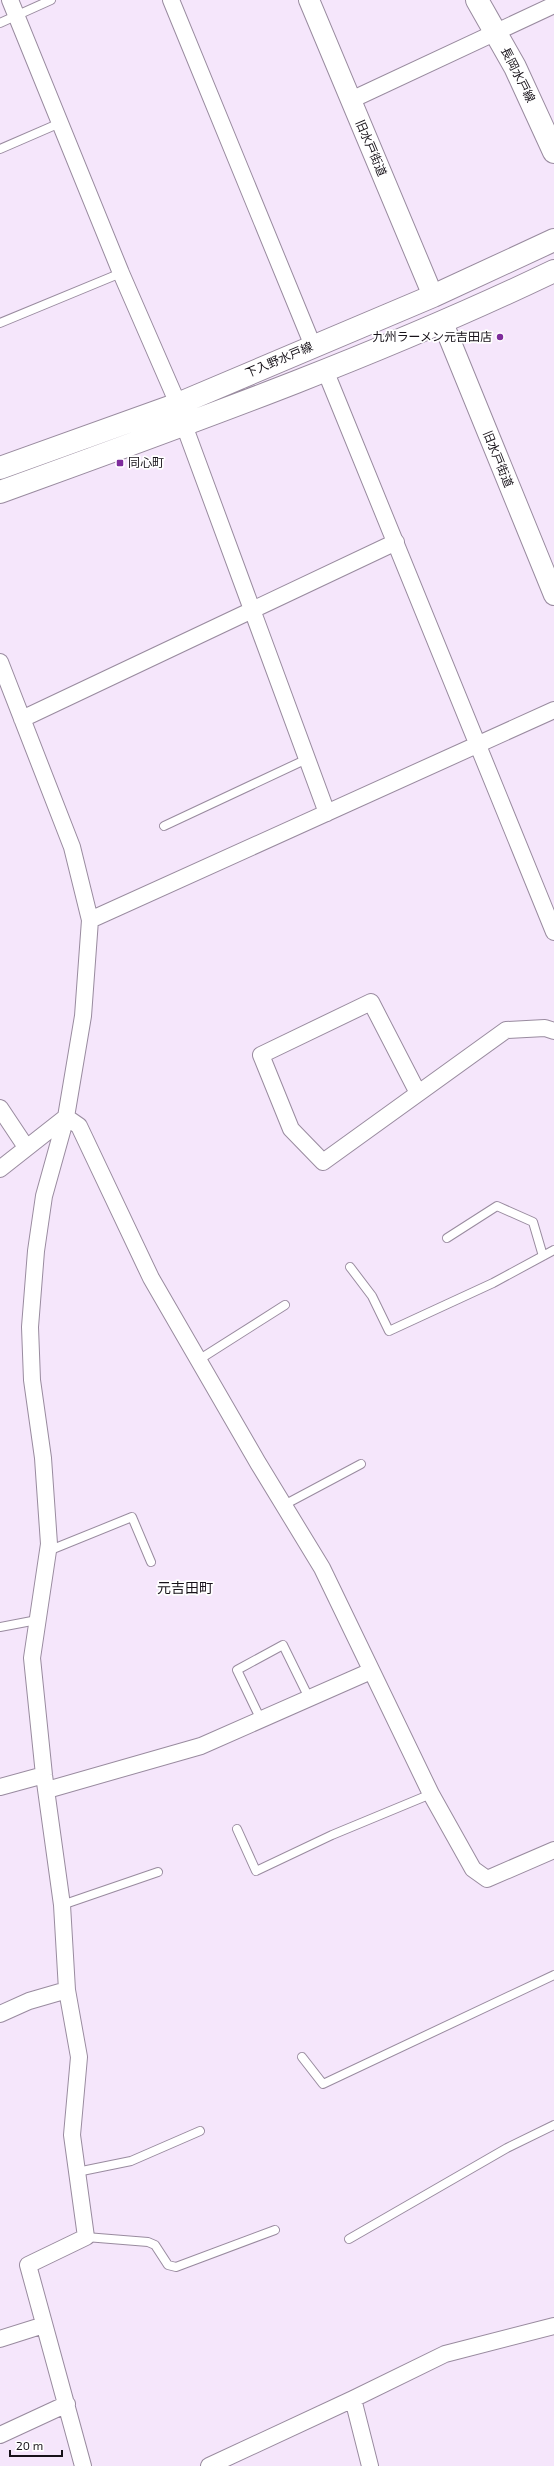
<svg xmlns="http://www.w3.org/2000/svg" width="554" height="2466" font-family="'Exo 2','Noto Sans JP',sans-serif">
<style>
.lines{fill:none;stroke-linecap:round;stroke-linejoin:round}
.service-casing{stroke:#998b9f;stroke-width:10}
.minor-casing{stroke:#998b9f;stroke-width:18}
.tertiary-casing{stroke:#998b9f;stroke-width:22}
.secondary-casing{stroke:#998b9f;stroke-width:24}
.service{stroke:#fff;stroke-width:8}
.minor{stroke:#fff;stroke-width:16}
.tertiary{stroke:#fff;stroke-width:20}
.secondary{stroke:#fff;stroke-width:22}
.poi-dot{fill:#7e2c9c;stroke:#fff;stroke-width:1.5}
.labels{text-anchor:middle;stroke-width:3.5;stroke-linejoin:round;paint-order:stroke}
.street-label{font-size:12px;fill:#171219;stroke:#fff}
.poi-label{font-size:12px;fill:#171219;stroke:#fff;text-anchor:end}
.quarter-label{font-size:14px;fill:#171219;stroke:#fff}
</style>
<rect width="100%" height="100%" fill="#f5e6fb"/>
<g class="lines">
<g class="service-casing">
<path id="service" d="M 0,23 L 51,0
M 0,149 L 60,123
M 0,323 L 121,273
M 164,826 L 307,759
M 447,1238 L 497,1206 L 533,1222 L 543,1256
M 350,1267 L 372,1296 L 389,1331 L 493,1283 L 554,1250
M 200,1359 L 285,1305
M 284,1505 L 361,1464
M 48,1551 L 132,1517 L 151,1562
M 0,1627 L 37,1620
M 261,1720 L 237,1670 L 283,1645 L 309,1698
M 237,1829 L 256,1871 L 332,1835 L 431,1794
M 62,1905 L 158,1872
M 302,2057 L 323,2084 L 554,1975
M 77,2172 L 131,2161 L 200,2131
M 86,2237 L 148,2242 L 155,2245 L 168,2265 L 176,2267 L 275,2230
M 349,2239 L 507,2148 L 554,2125"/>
</g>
<g class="minor-casing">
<path id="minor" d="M 10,0 L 121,273 L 178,404
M 171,0 L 313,346
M 351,100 L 554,5
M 325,370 L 554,932
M 184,425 L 327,813
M 0,662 L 72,847 L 90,920 L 83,1016 L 66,1117 L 44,1196 L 36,1251 L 30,1327 L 32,1380 L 43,1458 L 49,1544 L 32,1658 L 44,1775 L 62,1905 L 67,1990 L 79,2057 L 72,2135 L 86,2237 L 28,2265 L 83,2466
M 22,719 L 396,542
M 90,920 L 554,710
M 418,1093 L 371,1002 L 261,1055 L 291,1129 L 323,1162 L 506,1030 L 545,1028 L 554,1031
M 0,1108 L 26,1147
M 0,1169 L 66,1117 L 79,1126 L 151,1278 L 258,1463 L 322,1568 L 431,1794 L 473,1869 L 487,1879 L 554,1850
M 0,1787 L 44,1775
M 47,1790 L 201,1746 L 371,1671
M 0,2014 L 29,2001 L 67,1990
M 0,2339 L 44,2325
M 353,2399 L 370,2466
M 0,2435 L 67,2404
M 209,2466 L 353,2399 L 445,2354 L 554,2326"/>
</g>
<g class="tertiary-casing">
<path id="tertiary" d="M 309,0 L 433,296
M 443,323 L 554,595"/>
</g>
<g class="secondary-casing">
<path id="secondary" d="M 477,0 L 515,67 L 554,152
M 0,468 L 178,404 L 433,296 L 554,240
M 0,492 C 187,424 375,357 554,271"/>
</g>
<use href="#service" class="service"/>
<use href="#minor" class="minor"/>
<use href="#tertiary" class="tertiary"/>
<use href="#secondary" class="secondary"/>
</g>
<g class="poi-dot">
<circle cx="500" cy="337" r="4"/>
<rect x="116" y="459" width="8" height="8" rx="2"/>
</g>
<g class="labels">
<g class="street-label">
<text transform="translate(518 75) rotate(63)" y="4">長岡水戸線</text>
<text transform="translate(371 148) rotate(67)" y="4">旧水戸街道</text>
<text transform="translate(279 360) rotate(-23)" y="4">下入野水戸線</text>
<text transform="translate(498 459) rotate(68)" y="4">旧水戸街道</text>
</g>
<g class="poi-label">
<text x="492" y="341">九州ラーメン元吉田店</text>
<text x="128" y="467" text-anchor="start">同心町</text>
</g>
<g class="quarter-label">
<text x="185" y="1593">元吉田町</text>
</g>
</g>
<path d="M10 2450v6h52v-6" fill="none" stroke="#171219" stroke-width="2"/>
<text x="16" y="2450" font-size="12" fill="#171219" stroke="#ffffff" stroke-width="3" paint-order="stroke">20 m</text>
</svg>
